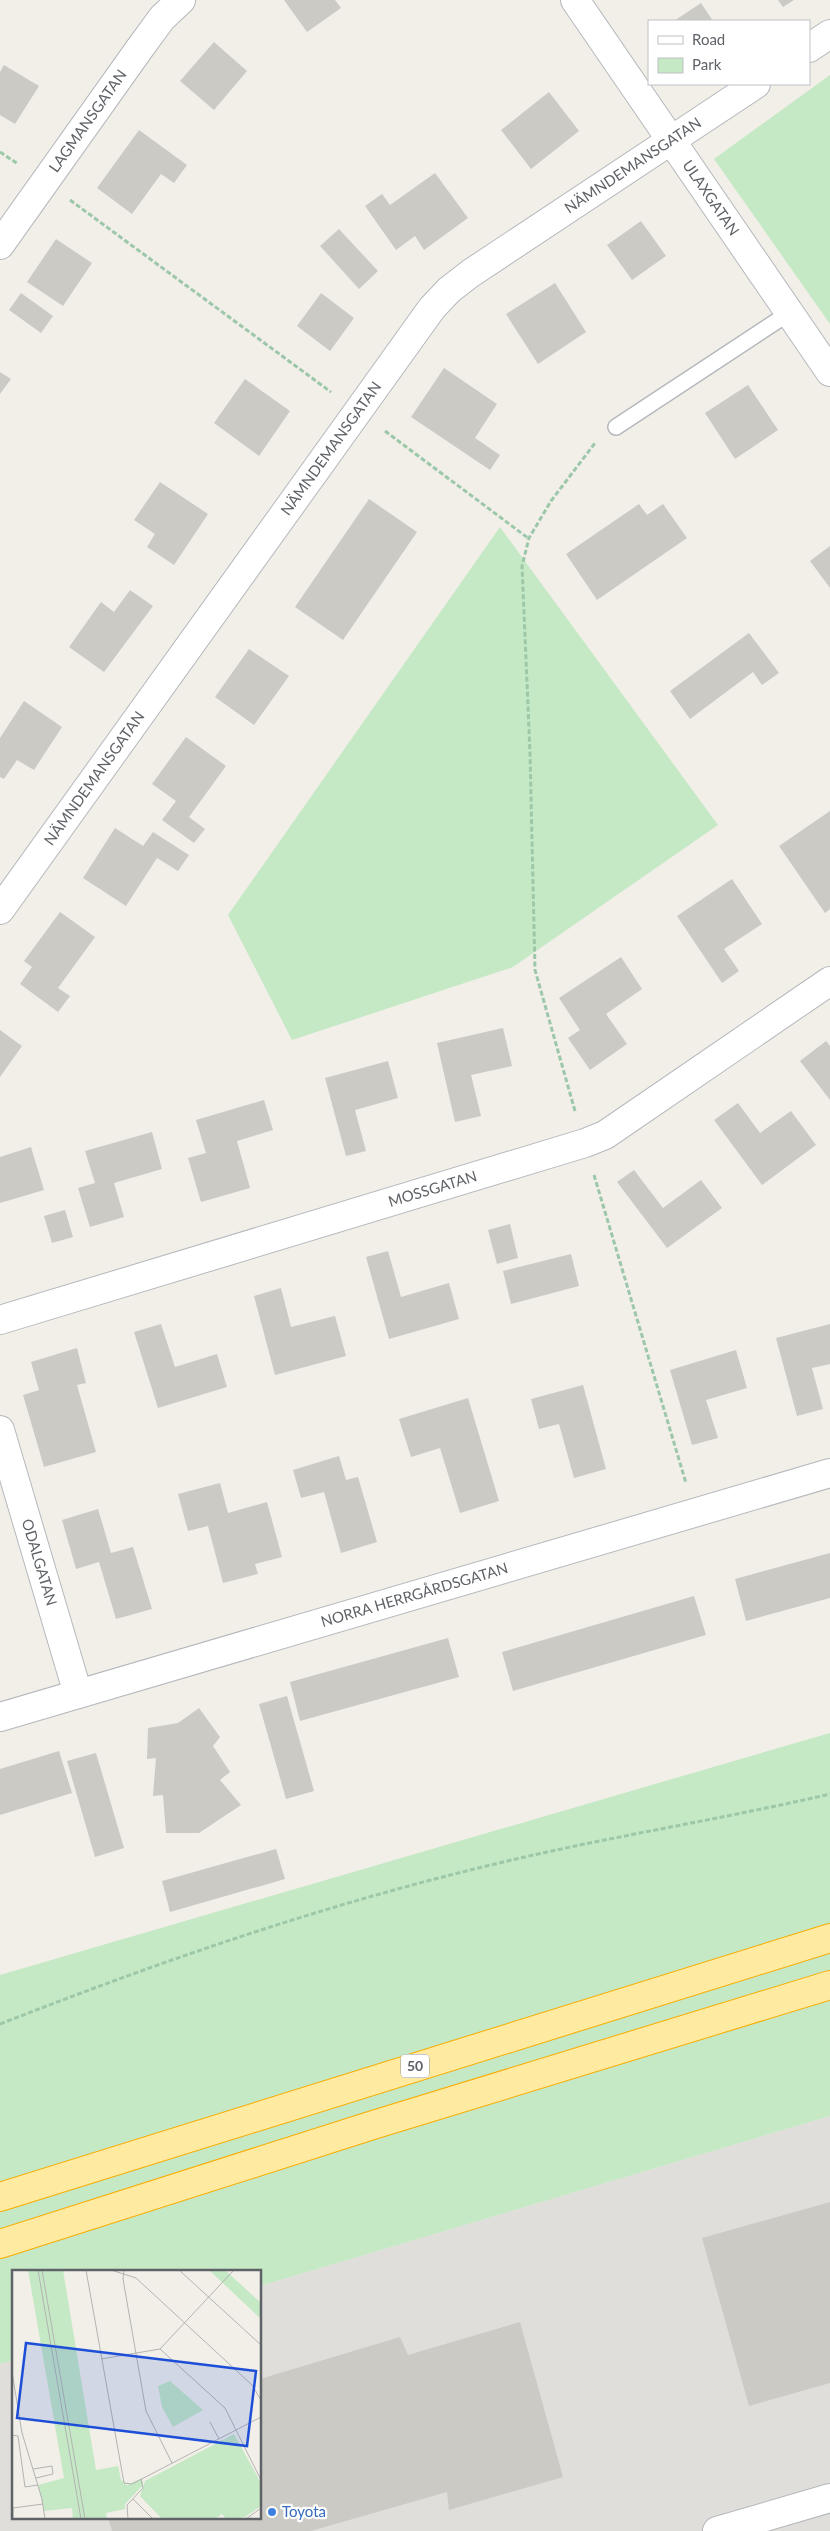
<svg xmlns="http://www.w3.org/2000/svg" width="830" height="2531" font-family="Lato,sans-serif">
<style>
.industrial{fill:#e0deda}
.green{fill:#c5e8c5}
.building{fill:#cccac5}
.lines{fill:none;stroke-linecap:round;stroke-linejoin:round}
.service-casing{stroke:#b5b8bc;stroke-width:18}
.minor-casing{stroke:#b5b8bc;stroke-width:30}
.tertiary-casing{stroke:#b5b8bc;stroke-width:30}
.trunk-casing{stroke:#f9ab00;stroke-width:30}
.path{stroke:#9cc7a9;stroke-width:3;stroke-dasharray:5 2.5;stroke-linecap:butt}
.service{stroke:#fff;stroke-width:15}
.minor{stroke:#fff;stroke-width:28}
.tertiary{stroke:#fff;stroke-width:28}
.trunk{stroke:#feeaa1;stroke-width:28}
.shop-dot{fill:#3f7fe0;stroke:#fff;stroke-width:2}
.labels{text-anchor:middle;stroke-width:4.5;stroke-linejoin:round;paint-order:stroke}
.shield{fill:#fff;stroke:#8f9295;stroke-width:1}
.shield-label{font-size:14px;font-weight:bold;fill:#5f6368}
.street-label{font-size:15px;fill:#5f6368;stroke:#fff}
.shop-label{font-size:15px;fill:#366cbe;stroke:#fff;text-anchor:start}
.inset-road{fill:none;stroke:#b3b3b1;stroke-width:1}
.view{fill:#1d4ed8;fill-opacity:0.15;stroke:#1d4ed8;stroke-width:2.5}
.inset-edge{fill:none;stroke:#5f6368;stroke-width:2.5}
</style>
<rect width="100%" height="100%" fill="#f1efe8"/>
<path class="industrial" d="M 830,2116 L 830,2531 L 0,2531 L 0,2364 L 14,2360 L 14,2517 L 260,2517 L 260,2286 Z"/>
<path class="green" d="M 830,75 L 830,324 L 714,159 Z
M 500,527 L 718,825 L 513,967 L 292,1040 L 228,915 Z
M 830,1733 L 830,2116 L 260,2286 L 260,2271 L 14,2271 L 14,2360 L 0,2364 L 0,1975 Z"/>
<path class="building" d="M 284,0 L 335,0 L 341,8 L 307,32 Z
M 778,0 L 794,0 L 783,7 Z
M 701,3 L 713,21 L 674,21 Z
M 214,42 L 247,71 L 214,110 L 180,81 Z
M 4,65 L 39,86 L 15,124 L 0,115 L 0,72 Z
M 549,92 L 579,131 L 531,169 L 501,130 Z
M 139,130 L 187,165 L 174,183 L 161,174 L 132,214 L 97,188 Z
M 435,173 L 468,218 L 424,250 L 415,236 L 396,250 L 365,206 L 382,194 L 390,205 Z
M 641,221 L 666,256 L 632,280 L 607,245 Z
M 339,229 L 378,271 L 359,289 L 320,246 Z
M 56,239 L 92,263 L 63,306 L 27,282 Z
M 555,283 L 586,332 L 538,364 L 506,314 Z
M 21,293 L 53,316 L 41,333 L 9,310 Z
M 321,293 L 354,318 L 330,351 L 297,326 Z
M 444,368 L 497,404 L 475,438 L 500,455 L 490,470 L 411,417 Z
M 0,372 L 11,379 L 0,394 Z
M 245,379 L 290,411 L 259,456 L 214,423 Z
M 748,385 L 778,430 L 735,459 L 705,413 Z
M 160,482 L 208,514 L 174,565 L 147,547 L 155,534 L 134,520 Z
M 369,499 L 417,532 L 343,640 L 295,607 Z
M 639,504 L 647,515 L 663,504 L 687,538 L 597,600 L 566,554 Z
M 830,546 L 830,588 L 810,561 Z
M 130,590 L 153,606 L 104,672 L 69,647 L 101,602 L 114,612 Z
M 749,633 L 779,673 L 762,685 L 753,672 L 690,719 L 670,691 Z
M 249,649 L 289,676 L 254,725 L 215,697 Z
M 24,701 L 62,727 L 34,770 L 17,760 L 4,779 L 0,777 L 0,738 Z
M 186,737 L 226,766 L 189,817 L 205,829 L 194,843 L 162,820 L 176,801 L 152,784 Z
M 830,811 L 830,909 L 825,913 L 779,846 Z
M 115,828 L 143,846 L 153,832 L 189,855 L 178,871 L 157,858 L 126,906 L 83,878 Z
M 732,879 L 762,924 L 724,949 L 739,971 L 722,983 L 677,916 Z
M 60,912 L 95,937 L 58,988 L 70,996 L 58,1012 L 20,984 L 32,967 L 24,961 Z
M 621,957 L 642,989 L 606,1014 L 627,1044 L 590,1070 L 568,1038 L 580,1030 L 559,998 Z
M 503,1028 L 512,1066 L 471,1075 L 481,1116 L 455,1122 L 437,1043 Z
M 0,1030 L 22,1046 L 0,1077 Z
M 826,1041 L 830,1046 L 830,1100 L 800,1061 Z
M 388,1061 L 398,1098 L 355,1110 L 366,1151 L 346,1156 L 325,1078 Z
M 264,1100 L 273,1130 L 237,1141 L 250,1188 L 201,1202 L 188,1158 L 206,1153 L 196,1120 Z
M 738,1103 L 760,1133 L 791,1111 L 816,1145 L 762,1185 L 714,1120 Z
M 152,1132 L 162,1169 L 114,1183 L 124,1217 L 90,1227 L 78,1188 L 95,1183 L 85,1151 Z
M 31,1147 L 44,1190 L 0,1203 L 0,1157 Z
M 634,1170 L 663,1208 L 701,1180 L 722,1208 L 667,1248 L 617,1182 Z
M 65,1210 L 73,1237 L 52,1243 L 44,1216 Z
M 510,1224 L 518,1258 L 497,1264 L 488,1230 Z
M 388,1251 L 401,1297 L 449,1283 L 459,1319 L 389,1339 L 366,1257 Z
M 571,1254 L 579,1286 L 511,1304 L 503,1271 Z
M 281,1288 L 291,1327 L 335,1316 L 346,1356 L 275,1375 L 254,1296 Z
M 161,1324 L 175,1367 L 217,1354 L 227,1387 L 158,1408 L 134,1332 Z
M 830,1324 L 830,1364 L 812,1368 L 823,1409 L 797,1416 L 776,1338 Z
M 77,1348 L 86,1383 L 77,1385 L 96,1452 L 44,1467 L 23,1395 L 39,1390 L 31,1362 Z
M 736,1350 L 747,1388 L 706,1400 L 718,1438 L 692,1445 L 670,1370 Z
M 583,1385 L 606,1469 L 574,1478 L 559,1424 L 539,1429 L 531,1399 Z
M 468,1398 L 499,1501 L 460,1513 L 440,1448 L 411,1457 L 399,1419 Z
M 339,1456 L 346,1480 L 358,1477 L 377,1542 L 341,1553 L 324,1492 L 301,1498 L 293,1470 Z
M 220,1483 L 228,1513 L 267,1502 L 282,1557 L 255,1564 L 258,1574 L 223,1583 L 208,1526 L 188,1531 L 178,1494 Z
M 98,1509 L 111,1553 L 133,1547 L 152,1609 L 116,1619 L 99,1562 L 76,1569 L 62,1520 Z
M 830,1553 L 830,1598 L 746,1621 L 735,1579 Z
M 694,1596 L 706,1635 L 513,1691 L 502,1652 Z
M 448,1638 L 459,1677 L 300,1721 L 290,1682 Z
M 287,1696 L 314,1791 L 286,1799 L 259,1704 Z
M 199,1708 L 220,1737 L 213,1746 L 230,1772 L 220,1780 L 241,1805 L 199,1833 L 166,1833 L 163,1795 L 153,1796 L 156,1758 L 147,1759 L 148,1728 L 178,1723 Z
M 59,1751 L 72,1793 L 0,1815 L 0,1769 Z
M 96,1753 L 124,1848 L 95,1857 L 67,1761 Z
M 276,1849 L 285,1879 L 170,1912 L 162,1881 Z
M 830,2202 L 830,2383 L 749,2406 L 702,2238 Z
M 520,2322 L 563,2477 L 449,2510 L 447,2492 L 311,2531 L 112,2531 L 108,2517 L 260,2517 L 260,2379 L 400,2337 L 408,2355 Z"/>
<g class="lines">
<g class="service-casing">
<path id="service" d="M 616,427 L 789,313"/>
</g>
<g class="minor-casing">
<g id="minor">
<path id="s1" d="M 575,0 L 830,372"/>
<path d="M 809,48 L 830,34"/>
<path id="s2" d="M 0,245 L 140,48 L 162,18 L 181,0"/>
<path id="s3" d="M 0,910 L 432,308 L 449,290 L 471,273 L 756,84"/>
<path id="s4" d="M 0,1320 L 585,1143 L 605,1135 L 830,981"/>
<path id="s5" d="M 0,1430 L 78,1694"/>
<path id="s6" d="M 0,1717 L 830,1473"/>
</g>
</g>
<g class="tertiary-casing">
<path id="tertiary" d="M 717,2531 L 830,2498"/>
</g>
<g class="trunk-casing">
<path id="trunk" d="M 0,2197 L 830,1938
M 0,2244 L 373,2125 L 830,1985"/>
</g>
<path class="path" d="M 0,152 L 18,164
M 70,200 L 331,392
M 385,431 L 528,538
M 575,1111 L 535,970 L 530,753 L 522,566 L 529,538 L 551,501 L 595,443
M 594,1175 L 686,1483
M 0,2024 C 164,1960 323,1905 495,1864 C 606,1837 719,1820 830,1794"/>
<use href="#service" class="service"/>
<use href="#minor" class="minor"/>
<use href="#tertiary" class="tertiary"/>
<use href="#trunk" class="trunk"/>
</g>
<circle class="shop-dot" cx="272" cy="2512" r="5"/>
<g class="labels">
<rect class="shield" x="401" y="2054.5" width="28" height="23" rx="4"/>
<g class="shield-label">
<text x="415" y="2071">50</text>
</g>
<g class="street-label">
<text dy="5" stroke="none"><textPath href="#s2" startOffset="152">LAGMANSGATAN</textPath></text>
<text dy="5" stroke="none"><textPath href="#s3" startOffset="988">NÄMNDEMANSGATAN</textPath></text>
<text dy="5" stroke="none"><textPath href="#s1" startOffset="240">ULAXGATAN</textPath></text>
<text dy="5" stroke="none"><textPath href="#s3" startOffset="568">NÄMNDEMANSGATAN</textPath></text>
<text dy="5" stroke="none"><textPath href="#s3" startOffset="162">NÄMNDEMANSGATAN</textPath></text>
<text dy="5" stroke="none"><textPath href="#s4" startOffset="452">MOSSGATAN</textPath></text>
<text dy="5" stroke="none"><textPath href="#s5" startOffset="138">ODALGATAN</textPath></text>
<text dy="5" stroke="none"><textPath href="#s6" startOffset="432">NORRA HERRGÅRDSGATAN</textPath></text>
</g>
<g class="shop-label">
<text x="282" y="2517">Toyota</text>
</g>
</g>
<g transform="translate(12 2270)">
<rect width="249" height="249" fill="#f1efe8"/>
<path d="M 16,0 L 51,0 L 84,200 L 106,196 L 109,210 L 115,215 L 130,208 L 131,215 L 113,234 L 113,239 L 94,243 L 95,249 L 61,249 L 60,238 L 32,241 L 26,215 L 52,208 ZM 197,0 L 213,0 L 249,33 L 249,49 ZM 158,111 L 191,140 L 161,157 L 150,137 L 146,116 ZM 222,164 L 249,213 L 249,236 L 233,247 L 214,249 L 210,244 L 203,249 L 150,249 L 128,226 L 133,211 Z" fill="#c5e8c5"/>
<path class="inset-road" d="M 26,0 L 69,249M 30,0 L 73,249M 74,0 L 112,213 L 120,214 L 249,147M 99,0 L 124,8 L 240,115 L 249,130M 112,0 L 111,9 L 134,141 L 160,193M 167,0 L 249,75M 148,79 L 213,138 L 249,210M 89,89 L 148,79 L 222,0M 0,102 L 10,163 L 30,229 L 33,249M 198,152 L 207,169M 0,165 L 6,166 L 13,217 L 26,215M 21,199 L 40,196 L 41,204 L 24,208M 121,229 L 141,249M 1,249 L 1,238 L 31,234M 116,249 L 115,235 L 131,218 L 129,209M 234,249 L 249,238"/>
<path class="view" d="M 14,73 L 244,101 L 235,176 L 5,148 Z"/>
<rect width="249" height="249" class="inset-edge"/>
</g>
<rect x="648" y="20" width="162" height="65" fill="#ffffff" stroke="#bfc1c3"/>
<rect x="658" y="36" width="25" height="8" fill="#ffffff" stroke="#bfc1c3"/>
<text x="692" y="45" font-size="15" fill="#5f6368">Road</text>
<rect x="658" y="58" width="25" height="15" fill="#c5e8c5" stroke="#bfc1c3"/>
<text x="692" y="70" font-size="15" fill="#5f6368">Park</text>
</svg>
